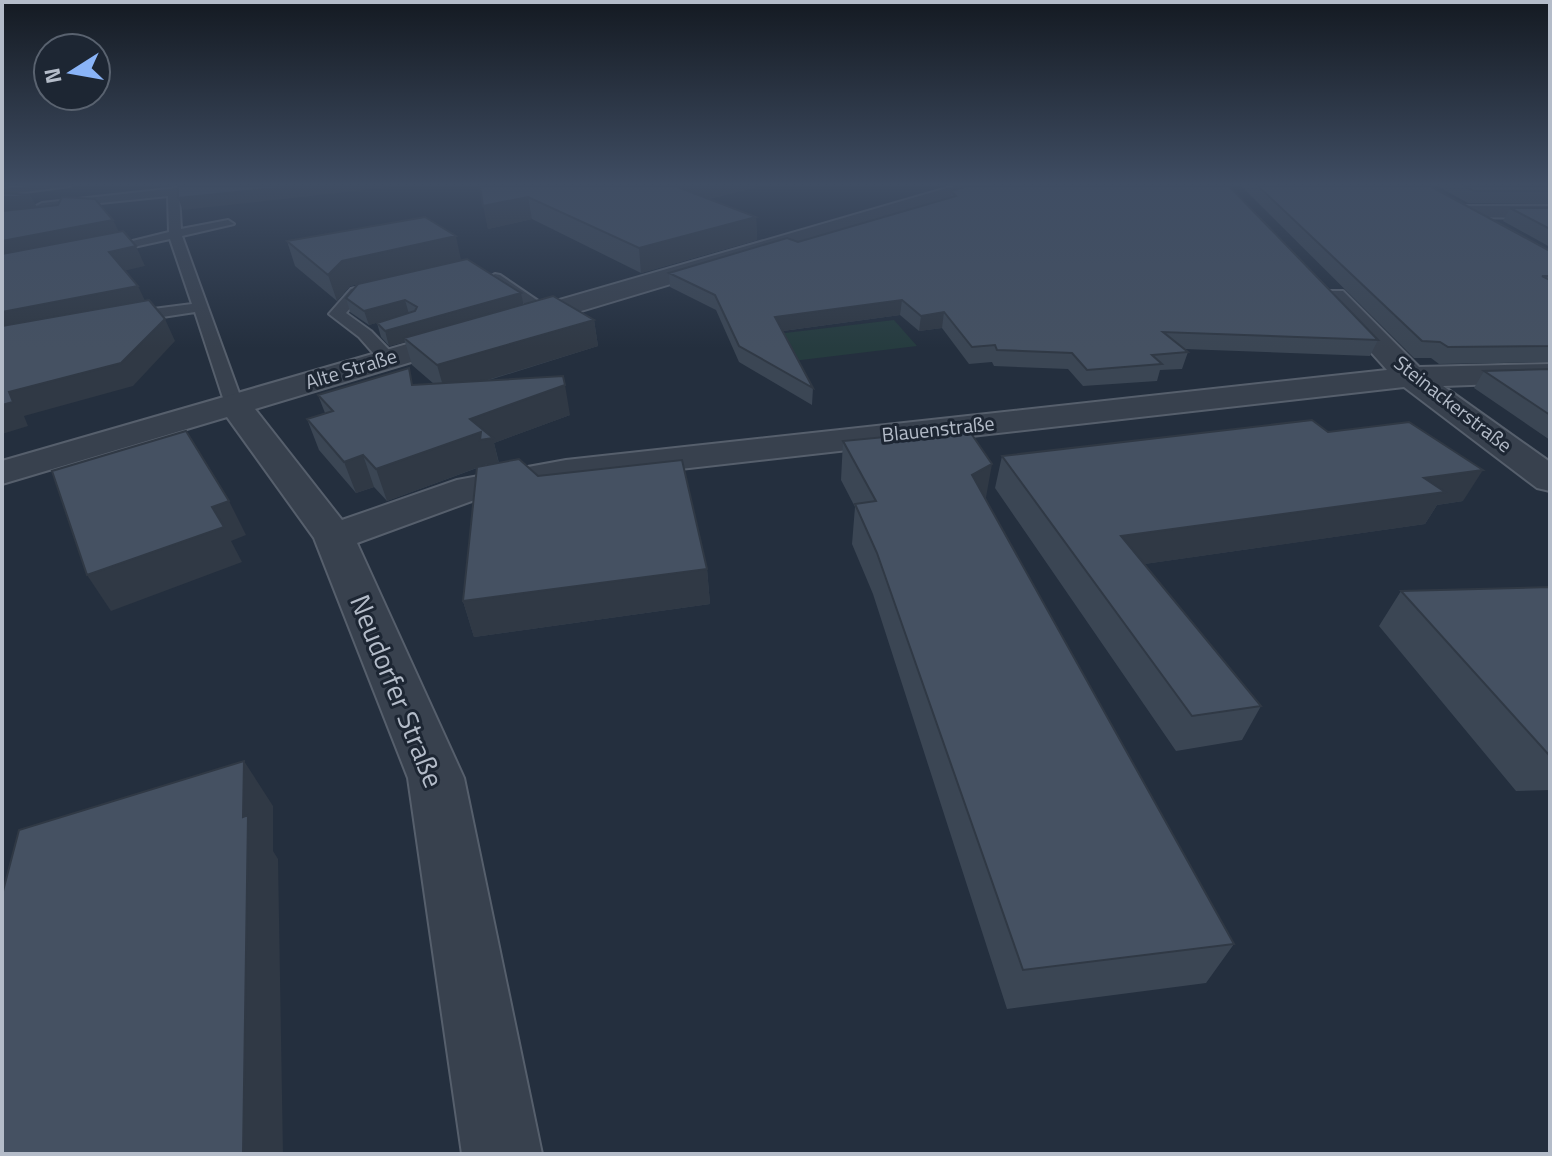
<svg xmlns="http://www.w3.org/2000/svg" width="1552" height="1156" font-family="'Titillium Web',sans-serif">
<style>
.green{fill:#263c3f}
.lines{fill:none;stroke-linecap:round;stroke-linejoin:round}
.lane-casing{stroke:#565f6c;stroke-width:4}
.street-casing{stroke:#565f6c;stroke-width:4}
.lane{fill:#38414e;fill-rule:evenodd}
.street{fill:#38414e;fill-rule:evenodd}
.wall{fill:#3b4654}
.shaded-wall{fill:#303945}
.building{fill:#455162;stroke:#303945;stroke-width:2}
.labels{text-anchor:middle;stroke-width:6;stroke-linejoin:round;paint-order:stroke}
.far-street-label{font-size:20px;fill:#b4bcc9;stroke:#1d2633}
.near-street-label{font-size:28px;fill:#b4bcc9;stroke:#1d2633}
</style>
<rect width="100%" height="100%" fill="#242f3e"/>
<path class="green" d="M 894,320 L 917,346 L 768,364 L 752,337 Z"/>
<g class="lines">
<g class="lane-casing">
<path id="lane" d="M 29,186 L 70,186 L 2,195 L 2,189 Z
M 195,186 L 231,186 L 179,194 L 181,229 L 228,220 L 234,224 L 182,236 L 243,404 L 234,409 L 225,404 L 195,312 L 130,322 L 122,317 L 130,312 L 192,304 L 170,239 L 102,254 L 96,250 L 169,232 L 168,196 L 42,209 L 36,206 L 42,203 Z
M 495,274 L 500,275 L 553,311 L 545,316 L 540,314 L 490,281 L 488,278 Z
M 373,284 L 378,285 L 378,291 L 361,295 L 346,313 L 371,331 L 393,354 L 395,358 L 387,363 L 381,362 L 359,337 L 329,314 L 351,289 Z"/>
</g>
<g class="street-casing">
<path id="street" d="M 954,186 L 986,186 L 983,190 L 255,409 L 342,520 L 457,480 L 566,460 L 1387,370 L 1321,297 L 1325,291 L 1343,291 L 1419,367 L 1550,364 L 1550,382 L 1443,386 L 1550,462 L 1550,491 L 1537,488 L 1404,387 L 566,482 L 480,498 L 357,543 L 464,778 L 542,1154 L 462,1154 L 408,778 L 314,538 L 227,417 L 2,484 L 2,461 Z
M 1463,206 L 1550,206 L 1550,218 L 1455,217 L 1452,212 L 1455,207 Z"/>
</g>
<use href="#lane" class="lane"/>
<use href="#street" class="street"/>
</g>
<path class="wall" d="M 480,186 L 761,186 L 709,199 L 756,217 L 757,240 L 641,273 L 532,219 L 488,229 Z
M 1241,186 L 1430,186 L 1550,251 L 1550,362 L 1439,364 L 1431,358 L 1414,358 Z
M 1437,186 L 1550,186 L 1550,204 L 1468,203 Z
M 951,191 L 1378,340 L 1370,356 L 1184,349 L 1188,352 L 1182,369 L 1160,370 L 1157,381 L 1083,386 L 1068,369 L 994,366 L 992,362 L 969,364 L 942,328 L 919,331 L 900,315 L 783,331 L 813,388 L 812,405 L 739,362 L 716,310 L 670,287 L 669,273 L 798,242 L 951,198 Z
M 1510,208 L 1550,208 L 1550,247 L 1503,221 Z
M 287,241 L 461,260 L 376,280 L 521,293 L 523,304 L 594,320 L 598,346 L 486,381 L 570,415 L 494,443 L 499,463 L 538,476 L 707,569 L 710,604 L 474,637 L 463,601 L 477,468 L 387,501 L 374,487 L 356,493 L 319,450 L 307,419 L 325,413 L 318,395 L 434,384 L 412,365 L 405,342 L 389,346 L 381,337 L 377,323 L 382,321 L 369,325 L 350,312 L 346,298 L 358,284 L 350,286 L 337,301 L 295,266 Z
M 1550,369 L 1550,440 L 1474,388 L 1484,371 Z
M 843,441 L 985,500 L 1234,944 L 1206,983 L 1007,1009 L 873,594 L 852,544 L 855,507 L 841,480 Z
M 1002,456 L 1463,501 L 1437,505 L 1425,524 L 1144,564 L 1261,706 L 1242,740 L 1176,751 L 995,488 Z
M 1550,587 L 1550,790 L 1516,791 L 1379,626 L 1401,591 Z"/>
<path class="shaded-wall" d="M 294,186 L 392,187 L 183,210 L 178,198 Z
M 674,186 L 761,186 L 675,207 Z
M 30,195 L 40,212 L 2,216 L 2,197 Z
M 528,197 L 532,219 L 488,229 L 483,206 Z
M 756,217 L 757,240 L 641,273 L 639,248 Z
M 113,220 L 122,238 L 2,263 L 2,241 Z
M 456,236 L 461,260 L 350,286 L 337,301 L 328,275 L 342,261 Z
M 136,246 L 145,266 L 119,272 L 109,252 Z
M 138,286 L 148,307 L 2,336 L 2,312 Z
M 521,293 L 524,307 L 404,338 L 405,342 L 389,346 L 385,331 Z
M 405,300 L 409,314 L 369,325 L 364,311 Z
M 902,300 L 900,315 L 775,332 L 775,317 Z
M 944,312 L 942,328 L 919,331 L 921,316 Z
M 165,319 L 175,341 L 133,386 L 24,416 L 28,426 L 2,434 L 2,405 L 9,392 Z
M 594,320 L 598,346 L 445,393 L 437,365 Z
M 565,385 L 570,415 L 494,443 L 500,469 L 488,471 L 487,464 L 387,501 L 376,469 L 470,419 Z
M 363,455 L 374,487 L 356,493 L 344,462 Z
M 992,464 L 985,503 L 972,475 Z
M 1483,470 L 1463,501 L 1437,505 L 1425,524 L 1110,569 L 1121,536 L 1424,478 Z
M 229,501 L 246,535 L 231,541 L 242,562 L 111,611 L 87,575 L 212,507 Z
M 707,569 L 710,604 L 474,637 L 463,601 Z
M 244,761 L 273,806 L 273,851 L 278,859 L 283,1154 L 243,1154 L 243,817 Z"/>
<path class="building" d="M 178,186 L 294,186 L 178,198 Z
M 480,186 L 675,186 L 756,217 L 639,248 L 528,197 L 483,206 Z
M 967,186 L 1229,186 L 1378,340 L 1163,332 L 1188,352 L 1152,355 L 1162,364 L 1087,370 L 1072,353 L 997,350 L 995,345 L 972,347 L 944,312 L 921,316 L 902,300 L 775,317 L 813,388 L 739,346 L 715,295 L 669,273 L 787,238 L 798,242 L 956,196 L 951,191 Z
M 1258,186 L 1430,186 L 1550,251 L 1550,276 L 1542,276 L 1550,280 L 1550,346 L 1448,347 L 1440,342 L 1422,341 Z
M 1465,186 L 1550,186 L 1550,191 L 1474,191 Z
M 2,193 L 30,195 L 2,197 Z
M 62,197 L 95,199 L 113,220 L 2,241 L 2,211 L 58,205 Z
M 1510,208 L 1550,208 L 1550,229 Z
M 425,217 L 456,236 L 342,261 L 328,275 L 287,241 Z
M 123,231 L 136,246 L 109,252 L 138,286 L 2,312 L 2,254 Z
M 467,259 L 521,293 L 385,331 L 377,323 L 415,311 L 417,307 L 405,300 L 364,311 L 346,298 L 358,284 Z
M 553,296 L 594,320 L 437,365 L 404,338 Z
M 149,300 L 165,319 L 121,363 L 9,392 L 13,402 L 2,405 L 2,326 Z
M 409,368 L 412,385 L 563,376 L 565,385 L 470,419 L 493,438 L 480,440 L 481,432 L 376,469 L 363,455 L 344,462 L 307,419 L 333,411 L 318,395 Z
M 1550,369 L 1550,415 L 1484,371 Z
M 1312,420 L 1328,432 L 1409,422 L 1483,470 L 1424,478 L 1445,492 L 1121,536 L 1261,706 L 1192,716 L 1002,456 Z
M 968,429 L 992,464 L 972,475 L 1234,944 L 1023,970 L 877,553 L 855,504 L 876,501 L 843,441 Z
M 186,431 L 229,501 L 212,507 L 224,527 L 87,575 L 52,471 Z
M 519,459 L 538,476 L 682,460 L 707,569 L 463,601 L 477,467 Z
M 1550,587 L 1550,755 L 1549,755 L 1401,591 Z
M 244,761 L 243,817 L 248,815 L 243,1154 L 2,1154 L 2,895 L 19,830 Z"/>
<linearGradient id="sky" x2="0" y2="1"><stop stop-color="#141a22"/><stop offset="0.53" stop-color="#3f4d63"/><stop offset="1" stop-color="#3f4d63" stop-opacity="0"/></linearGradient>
<rect width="1552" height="348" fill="url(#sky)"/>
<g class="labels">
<g class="far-street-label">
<text transform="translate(351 369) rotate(-17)" y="7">Alte Straße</text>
<text transform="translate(1453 404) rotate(38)" y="7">Steinackerstraße</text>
<text transform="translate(938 429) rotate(-6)" y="7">Blauenstraße</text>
</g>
<g class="near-street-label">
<text transform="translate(397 691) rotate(68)" y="10">Neudorfer Straße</text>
</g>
</g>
<rect width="1552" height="1156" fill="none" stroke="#b4bcc9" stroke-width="8"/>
<g transform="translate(72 72) rotate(259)"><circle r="38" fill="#1d2633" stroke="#59626f" stroke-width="2"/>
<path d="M0-6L14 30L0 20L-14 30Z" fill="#8ab4f8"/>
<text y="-12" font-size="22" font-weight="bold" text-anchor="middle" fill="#b4bcc9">N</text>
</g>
</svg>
